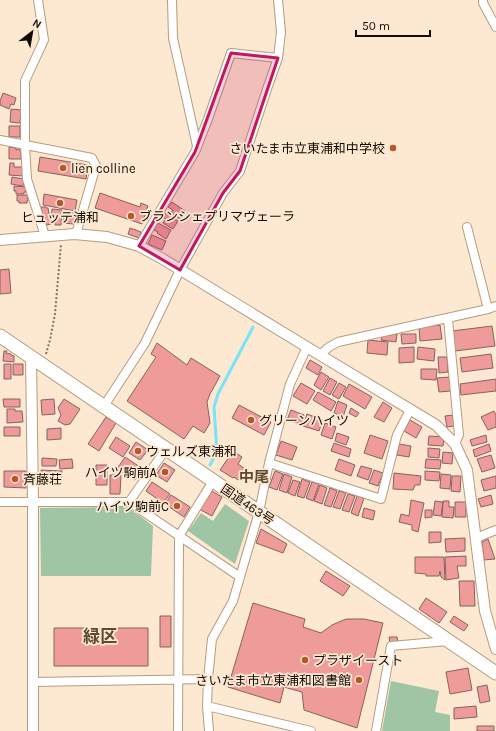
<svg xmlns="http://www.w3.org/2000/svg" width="496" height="731" font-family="Karla,'Noto Sans JP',sans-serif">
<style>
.green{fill:#a0c5a4}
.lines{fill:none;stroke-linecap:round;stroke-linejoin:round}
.stream{stroke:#7be3f7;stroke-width:3}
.building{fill:#ee9b99;stroke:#866261}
.minor-casing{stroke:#b49c81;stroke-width:10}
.tertiary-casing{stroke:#b49c81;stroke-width:12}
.trunk-casing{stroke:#b49c81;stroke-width:15}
.path{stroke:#807364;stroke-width:2;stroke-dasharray:2 2;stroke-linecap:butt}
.minor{stroke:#fff;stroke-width:8}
.tertiary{stroke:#fff;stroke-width:10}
.trunk{stroke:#fff;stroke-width:13}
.marked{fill:#c2185b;fill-opacity:0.2;stroke:#c2185b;stroke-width:3;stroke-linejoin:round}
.poi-dot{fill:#bb542b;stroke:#fde9d2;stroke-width:1.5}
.labels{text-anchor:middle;stroke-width:3.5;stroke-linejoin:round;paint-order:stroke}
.poi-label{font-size:13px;fill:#140c04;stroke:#fde9d2;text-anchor:start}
.street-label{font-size:13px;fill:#140c04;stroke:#fde9d2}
.quarter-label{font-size:15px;font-weight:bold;fill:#5f4a31;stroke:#fde9d2}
.district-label{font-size:17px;font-weight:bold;fill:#5f4a31;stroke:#fde9d2}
</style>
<rect width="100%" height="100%" fill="#fde9d2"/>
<path class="green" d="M 225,504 L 249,521 L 235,564 L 188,531 L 201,513 L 213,521 Z
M 128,507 L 153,526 L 151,576 L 41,576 L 40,508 Z
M 391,681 L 439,691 L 435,712 L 450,715 L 450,731 L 382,731 Z"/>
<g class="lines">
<path class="stream" d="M 210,465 L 217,452 L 214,407 L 218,394 L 253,327"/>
</g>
<path class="building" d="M 3,93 L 16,98 L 14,105 L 11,104 L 9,109 L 0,105 L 0,101 Z
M 11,109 L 21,110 L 20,123 L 10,122 Z
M 9,126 L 20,126 L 20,137 L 9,137 Z
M 9,147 L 16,148 L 16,150 L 19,149 L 21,152 L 21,159 L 9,159 Z
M 40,157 L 88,165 L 86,179 L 38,171 Z
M 10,163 L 14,163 L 14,167 L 23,167 L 23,176 L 9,175 Z
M 12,177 L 24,179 L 23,186 L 11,184 Z
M 14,186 L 26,187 L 26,192 L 24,192 L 24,194 L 16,194 L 16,191 L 14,191 Z
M 100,193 L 140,207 L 141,203 L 148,206 L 142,224 L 95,208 Z
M 44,194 L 77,200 L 75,211 L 43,205 Z
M 17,195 L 28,195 L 28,201 L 27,201 L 27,203 L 19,203 L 19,201 L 17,201 Z
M 172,202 L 185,211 L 180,219 L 171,213 L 173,210 L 168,207 Z
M 41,207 L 46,207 L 46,208 L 48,208 L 51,224 L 47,225 L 46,222 L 44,223 Z
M 52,209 L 62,210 L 61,225 L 55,225 L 55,222 L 51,221 Z
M 67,212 L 75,213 L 74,224 L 63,223 L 64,215 L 67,215 Z
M 165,213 L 178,221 L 173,229 L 163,223 L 166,219 L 162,217 Z
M 158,223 L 171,230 L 166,239 L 157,233 L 158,232 L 154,230 Z
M 130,228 L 141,232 L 139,238 L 128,234 Z
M 152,235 L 166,241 L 162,250 L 148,244 Z
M 9,269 L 11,293 L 0,294 L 0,270 Z
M 440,325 L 442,339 L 420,341 L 419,327 Z
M 492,326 L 495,346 L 455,351 L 452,331 Z
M 397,334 L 396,342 L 381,340 L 382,336 Z
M 401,334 L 416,334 L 416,343 L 402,344 Z
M 368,340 L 388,342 L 387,355 L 367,353 Z
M 157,343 L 187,365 L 191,358 L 220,376 L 210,394 L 207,402 L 210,423 L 204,433 L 193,426 L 184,439 L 127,401 L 156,357 L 151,354 Z
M 414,347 L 414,362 L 399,363 L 399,348 Z
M 418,347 L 435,349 L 434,361 L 417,359 Z
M 4,351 L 7,351 L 6,353 L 11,354 L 11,355 L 14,356 L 14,362 L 3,361 Z
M 491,354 L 493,368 L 462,372 L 460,358 Z
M 438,357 L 447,357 L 448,372 L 439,373 Z
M 310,360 L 322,367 L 318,375 L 306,368 Z
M 4,364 L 11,364 L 11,379 L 4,379 Z
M 13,364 L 23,364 L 23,375 L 13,375 Z
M 421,369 L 437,369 L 436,380 L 421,379 Z
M 321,372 L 329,377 L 321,390 L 314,385 Z
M 450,377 L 451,391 L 439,392 L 437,378 Z
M 330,378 L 337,382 L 330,395 L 323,391 Z
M 496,379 L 496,391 L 461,395 L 460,384 Z
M 301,383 L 315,391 L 307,404 L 293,396 Z
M 339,383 L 346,387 L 339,399 L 332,395 Z
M 349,384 L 372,397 L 365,409 L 343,396 Z
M 318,392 L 336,402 L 331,411 L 313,400 Z
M 3,399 L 20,399 L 20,407 L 4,407 Z
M 54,399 L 55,414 L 42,415 L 41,400 Z
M 64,399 L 80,409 L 70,424 L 65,425 L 58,421 L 61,415 L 58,408 Z
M 338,401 L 347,405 L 343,417 L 334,413 Z
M 383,402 L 392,408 L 384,422 L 374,417 Z
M 239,405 L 271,422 L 264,435 L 232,418 Z
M 351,408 L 359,413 L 356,417 L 349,413 Z
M 7,409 L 15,409 L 15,411 L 22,411 L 23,422 L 7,423 Z
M 291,410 L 304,415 L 301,424 L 287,420 Z
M 494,411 L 496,415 L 496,427 L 488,430 L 481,417 Z
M 307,414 L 323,420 L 319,431 L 303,426 Z
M 453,415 L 454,426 L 447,427 L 445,416 Z
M 106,417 L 116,423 L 99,451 L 88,444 Z
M 410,420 L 422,427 L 416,438 L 404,431 Z
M 325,423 L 336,427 L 332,439 L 321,435 Z
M 4,427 L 20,427 L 20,436 L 4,436 Z
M 61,428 L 61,439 L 47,440 L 47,429 Z
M 337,433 L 349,437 L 346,445 L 335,441 Z
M 370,435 L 388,441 L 382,459 L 364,453 Z
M 486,435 L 487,442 L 472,446 L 470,440 Z
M 429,436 L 444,437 L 443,446 L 428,445 Z
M 116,437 L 130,446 L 123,457 L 109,448 Z
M 281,441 L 297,447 L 292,460 L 276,455 Z
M 136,442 L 148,450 L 140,460 L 129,453 Z
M 334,443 L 351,449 L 349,457 L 331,451 Z
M 399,444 L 411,446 L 409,457 L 397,455 Z
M 489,444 L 491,451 L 475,457 L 473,450 Z
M 428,448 L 440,449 L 439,458 L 428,457 Z
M 233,451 L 242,457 L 238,464 L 245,469 L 238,480 L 234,477 L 233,478 L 220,470 Z
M 443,452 L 453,453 L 452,464 L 442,463 Z
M 491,455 L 495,468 L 482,472 L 477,459 Z
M 125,457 L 143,469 L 135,480 L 117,469 Z
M 42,458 L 57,459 L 56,466 L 42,466 Z
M 72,459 L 73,468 L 60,469 L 59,460 Z
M 339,459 L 355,465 L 351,476 L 335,470 Z
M 426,459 L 441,460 L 440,469 L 425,468 Z
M 164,463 L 175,470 L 167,482 L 156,475 Z
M 96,465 L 107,465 L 107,485 L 96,485 Z
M 361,466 L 372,469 L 368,480 L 357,476 Z
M 41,470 L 62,471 L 61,484 L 41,482 Z
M 374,470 L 383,473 L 378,486 L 369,483 Z
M 4,471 L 26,471 L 26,488 L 4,487 Z
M 275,471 L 283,474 L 277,490 L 269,487 Z
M 425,471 L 440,472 L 439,481 L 425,480 Z
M 394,473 L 421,476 L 420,485 L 415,485 L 413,490 L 393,489 Z
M 284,474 L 292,477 L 287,493 L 279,490 Z
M 441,474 L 451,475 L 450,489 L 440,488 Z
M 110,475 L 121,475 L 120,494 L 110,494 Z
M 452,476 L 461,476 L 460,492 L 451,491 Z
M 496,476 L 496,488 L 484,491 L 481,480 Z
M 302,479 L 310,482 L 304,498 L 297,496 Z
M 293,480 L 300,482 L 295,496 L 288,493 Z
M 152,482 L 170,494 L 163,503 L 146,491 Z
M 312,482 L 319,484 L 313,501 L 306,498 Z
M 320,485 L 327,488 L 322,504 L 314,501 Z
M 330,488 L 337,491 L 331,507 L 324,505 Z
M 210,490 L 222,497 L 212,516 L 199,509 Z
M 339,491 L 346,493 L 340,509 L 333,507 Z
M 348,494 L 355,496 L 349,512 L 342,510 Z
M 171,495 L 190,507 L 184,517 L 165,504 Z
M 491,495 L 493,504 L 481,507 L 478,499 Z
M 357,496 L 364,498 L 358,516 L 351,513 Z
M 411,500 L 424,503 L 418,532 L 412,530 L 412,525 L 399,522 L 401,514 L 409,516 Z
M 435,501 L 443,502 L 441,516 L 433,515 Z
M 443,501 L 449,501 L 449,507 L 454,507 L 453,518 L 442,517 Z
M 455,502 L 466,502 L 466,517 L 455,517 Z
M 364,508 L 375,511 L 373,520 L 362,517 Z
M 425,510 L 432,510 L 432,517 L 425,518 Z
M 261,529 L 287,544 L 283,553 L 256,543 Z
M 429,532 L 441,532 L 441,542 L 429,543 Z
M 465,538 L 465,551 L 446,552 L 445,539 Z
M 488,539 L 495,559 L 484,560 L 482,542 Z
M 466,556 L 466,566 L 457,566 L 459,578 L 446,580 L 445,557 Z
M 415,557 L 444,557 L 445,580 L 441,577 L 440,571 L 439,576 L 426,576 L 426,574 L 415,573 Z
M 326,571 L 350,586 L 343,596 L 320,581 Z
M 459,581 L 474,581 L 475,606 L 460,606 Z
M 426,598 L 447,612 L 439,623 L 419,609 Z
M 253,603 L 305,619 L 303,627 L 321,633 L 332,625 L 346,619 L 364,619 L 383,623 L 357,728 L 304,710 L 302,692 L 284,687 L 280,703 L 228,687 Z
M 160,616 L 171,616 L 171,647 L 160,647 Z
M 454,616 L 468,625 L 464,631 L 450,622 Z
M 54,628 L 148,628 L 148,666 L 54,666 Z
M 389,637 L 397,637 L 398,642 L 390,643 Z
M 468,668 L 472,690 L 450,694 L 446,672 Z
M 487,685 L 490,701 L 480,703 L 477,687 Z
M 476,706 L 477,717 L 454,719 L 454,708 Z
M 477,726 L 494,726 L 494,731 L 477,731 Z"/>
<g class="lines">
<g class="minor-casing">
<path id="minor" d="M 38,0 L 44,40 L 25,81 L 25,145 L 27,179 L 45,236
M 172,0 L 173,38 L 197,146
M 483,0 L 483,3 L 496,27
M 0,140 L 92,158 L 96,166 L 76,234
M 467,227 L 488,309
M 139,246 L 195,152 L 208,119 L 231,53 L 278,58
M 448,319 L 459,435 L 455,444
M 320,355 L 329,347 L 338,342 L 488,309 L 496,306
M 104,406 L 145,343 L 180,270 L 223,193 L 240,171 L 267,89 L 278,58 L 281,32 L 278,0
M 269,463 L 381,499 L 397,435 L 410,410
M 0,502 L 129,502 L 166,449
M 129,502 L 240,577
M 476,538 L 496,530
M 33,682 L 208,679
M 207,706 L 311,731
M 178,731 L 179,536 L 213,481
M 209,731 L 207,706 L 208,679 L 212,639 L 233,601 L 259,512 L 269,463 L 290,384 L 307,347
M 376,731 L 391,646 L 448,641"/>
</g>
<g class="tertiary-casing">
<path id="tertiary" d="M 0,240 L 74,234 L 107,237 L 139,246 L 161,258 L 320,355 L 436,425 L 455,444 L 467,470 L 485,611 L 496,649
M 31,356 L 33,502 L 33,731"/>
</g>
<g class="trunk-casing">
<path id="trunk" d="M 0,336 L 496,673"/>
</g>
<path class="path" d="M 46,354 L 50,340 L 55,314 L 61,244"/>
<use href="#minor" class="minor"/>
<use href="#tertiary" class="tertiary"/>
<use href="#trunk" class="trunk"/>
</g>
<path class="marked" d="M 231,53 L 278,58 L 240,171 L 223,193 L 180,270 L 139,246 L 195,152 Z"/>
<g class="poi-dot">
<circle cx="393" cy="148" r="4"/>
<circle cx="63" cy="168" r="4"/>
<circle cx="60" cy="203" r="4"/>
<circle cx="131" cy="216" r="4"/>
<circle cx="251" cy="420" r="4"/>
<circle cx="138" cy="451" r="4"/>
<circle cx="165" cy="472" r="4"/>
<circle cx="15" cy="479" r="4"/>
<circle cx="177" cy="506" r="4"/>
<circle cx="305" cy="660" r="4"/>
<circle cx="359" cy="680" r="4"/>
</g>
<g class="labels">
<g class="poi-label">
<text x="385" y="153" text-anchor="end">さいたま市立東浦和中学校</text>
<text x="71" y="173">lien colline</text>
<text x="139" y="221">ブランシェプリマヴェーラ</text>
<text x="60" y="222" text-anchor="middle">ヒュッテ浦和</text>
<text x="259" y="425">グリーンハイツ</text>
<text x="146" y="456">ウェルズ東浦和</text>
<text x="157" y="477" text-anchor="end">ハイツ駒前A</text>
<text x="23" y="484">斉藤荘</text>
<text x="169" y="511" text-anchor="end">ハイツ駒前C</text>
<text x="313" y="665">プラザイースト</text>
<text x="351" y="685" text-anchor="end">さいたま市立東浦和図書館</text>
</g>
<g class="street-label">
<text transform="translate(248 504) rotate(34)" y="5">国道463号</text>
</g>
<g class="quarter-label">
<text x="254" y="482">中尾</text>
</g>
<g class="district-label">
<text x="100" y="642">緑区</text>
</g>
</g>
<g transform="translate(32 32) rotate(31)" stroke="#fde9d2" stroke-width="3" paint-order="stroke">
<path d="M0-3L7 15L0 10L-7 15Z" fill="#140c04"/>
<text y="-6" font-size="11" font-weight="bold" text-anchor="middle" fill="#140c04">N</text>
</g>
<path d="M356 30v6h74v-6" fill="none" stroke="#140c04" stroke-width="2"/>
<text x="362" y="30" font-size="12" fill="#140c04" stroke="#fde9d2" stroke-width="3" paint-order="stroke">50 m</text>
</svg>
